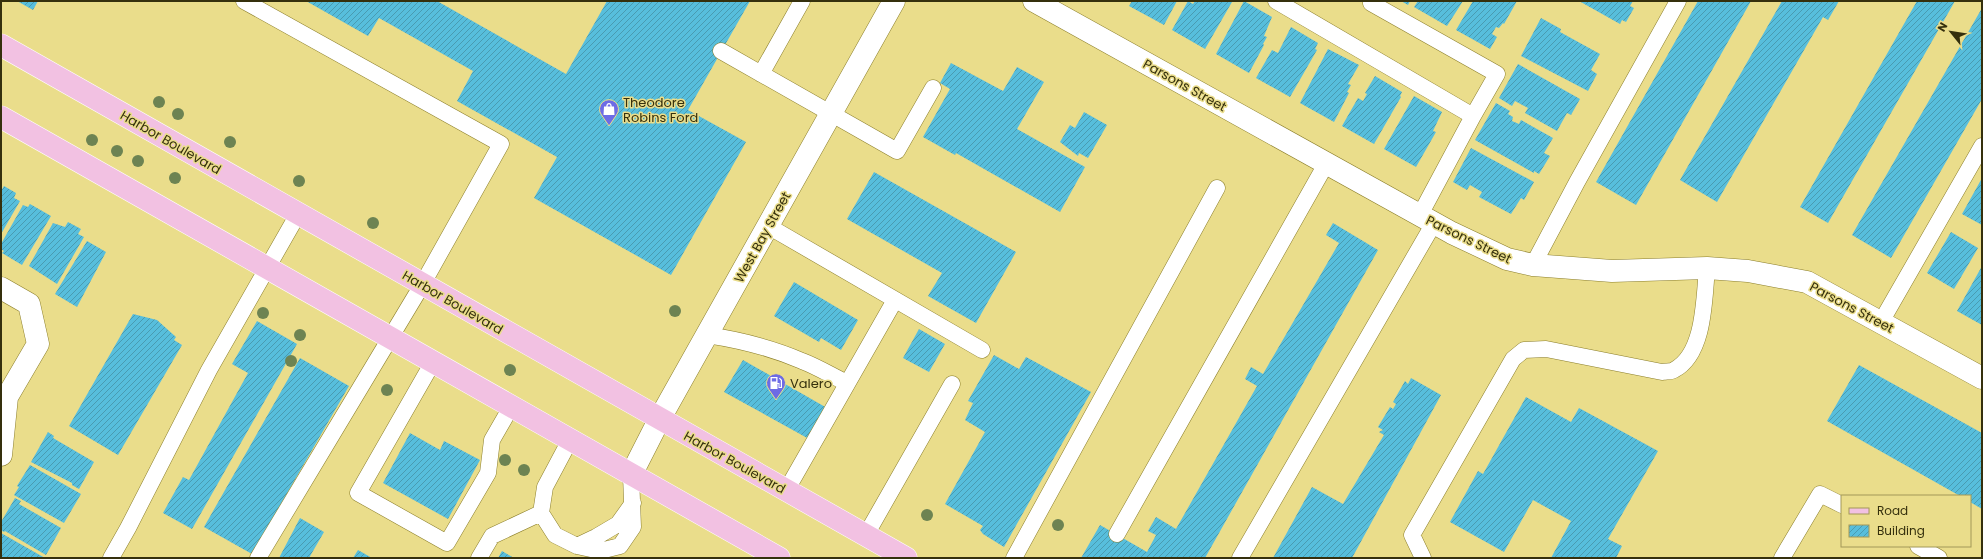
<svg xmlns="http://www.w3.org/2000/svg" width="1983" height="559" font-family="Poppins,sans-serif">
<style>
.building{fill:url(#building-hatch)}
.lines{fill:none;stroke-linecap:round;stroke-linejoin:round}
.service-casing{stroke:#8b7e2a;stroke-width:17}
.minor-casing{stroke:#8b7e2a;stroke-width:23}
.tertiary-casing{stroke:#8b7e2a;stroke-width:23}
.primary-casing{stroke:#fff;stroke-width:23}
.service{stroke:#fff;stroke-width:16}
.minor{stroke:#fff;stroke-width:22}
.tertiary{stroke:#fff;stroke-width:22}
.primary{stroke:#f2c1e2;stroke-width:22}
.tree{fill:#6d8352}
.labels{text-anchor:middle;stroke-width:3;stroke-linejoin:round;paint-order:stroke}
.street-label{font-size:13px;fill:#35300d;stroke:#eadd8b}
.poi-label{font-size:13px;fill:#35300d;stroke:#eadd8b;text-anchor:start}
</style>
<defs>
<pattern id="building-hatch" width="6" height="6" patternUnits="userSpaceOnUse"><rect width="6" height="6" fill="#57bedc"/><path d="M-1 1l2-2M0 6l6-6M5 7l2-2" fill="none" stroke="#499bb1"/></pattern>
</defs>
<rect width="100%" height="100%" fill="#eadd8b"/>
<path class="building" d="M 17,1 L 38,1 L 33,10 Z
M 306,1 L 437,1 L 566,74 L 607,1 L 750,1 L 688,110 L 746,142 L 671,275 L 534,198 L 557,157 L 457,101 L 473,71 L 379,18 L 368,36 Z
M 1132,1 L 1177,1 L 1164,25 L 1129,6 Z
M 1188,1 L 1193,4 L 1195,1 L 1232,2 L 1205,49 L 1172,30 Z
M 1244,1 L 1272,17 L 1264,36 L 1267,37 L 1263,44 L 1264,45 L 1249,73 L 1216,54 Z
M 1401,1 L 1410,1 L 1408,5 Z
M 1418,1 L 1463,1 L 1447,26 L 1414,7 Z
M 1473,1 L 1517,1 L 1504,24 L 1503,23 L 1499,28 L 1496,27 L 1492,34 L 1497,37 L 1490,49 L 1456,30 Z
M 1579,1 L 1633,1 L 1630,6 L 1634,8 L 1626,22 L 1622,20 L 1620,24 Z
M 1698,1 L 1751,1 L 1636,205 L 1596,182 Z
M 1782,1 L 1839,1 L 1828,20 L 1823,17 L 1717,202 L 1680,180 Z
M 1917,1 L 1955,1 L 1828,223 L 1800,207 Z
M 1982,8 L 1982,99 L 1891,258 L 1852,235 Z
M 1541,18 L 1561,29 L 1560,32 L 1600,54 L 1591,70 L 1597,74 L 1588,91 L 1521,56 Z
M 1291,27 L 1318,43 L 1315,49 L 1317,50 L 1290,97 L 1256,78 L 1272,50 L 1278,53 Z
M 1328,49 L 1359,65 L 1348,84 L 1351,85 L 1347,92 L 1349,93 L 1334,122 L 1300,103 Z
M 951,63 L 1003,91 L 1017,67 L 1044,82 L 1017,129 L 1085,167 L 1060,212 L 956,153 L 955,155 L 923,137 L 950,89 L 940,83 Z
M 1518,64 L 1580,99 L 1571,115 L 1567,113 L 1557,131 L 1525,113 L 1528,108 L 1515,101 L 1512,106 L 1499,98 Z
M 1375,76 L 1402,92 L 1400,96 L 1401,97 L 1374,144 L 1342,126 L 1358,98 L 1363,101 L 1367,94 L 1365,93 Z
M 1414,96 L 1442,112 L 1433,131 L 1436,132 L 1416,167 L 1384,149 Z
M 1496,103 L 1510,111 L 1508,114 L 1513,117 L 1512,121 L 1519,124 L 1521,120 L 1553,138 L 1544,153 L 1550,156 L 1539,174 L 1534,171 L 1534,173 L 1475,140 Z
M 1084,112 L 1107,125 L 1088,158 L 1079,153 L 1078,156 L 1060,142 L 1070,125 L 1075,128 Z
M 1471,148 L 1534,182 L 1524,200 L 1521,198 L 1511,214 L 1479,197 L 1482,192 L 1470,185 L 1467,190 L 1453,182 Z
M 874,172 L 1016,252 L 976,323 L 928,296 L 942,273 L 847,219 Z
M 1982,178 L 1982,225 L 1962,214 Z
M 4,186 L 16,193 L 14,198 L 20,201 L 1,234 L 1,191 Z
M 30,204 L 51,216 L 22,265 L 2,253 L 4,251 L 1,249 L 1,244 L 23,205 L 28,207 Z
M 68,222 L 81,229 L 78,234 L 84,237 L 57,284 L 29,266 L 53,223 L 65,227 Z
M 1333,223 L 1378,250 L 1205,558 L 1081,558 L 1100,525 L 1147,552 L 1156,535 L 1148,531 L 1156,517 L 1176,529 L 1257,386 L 1245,379 L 1251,367 L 1263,374 L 1339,243 L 1326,235 Z
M 1951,232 L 1978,248 L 1954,289 L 1927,273 Z
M 87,241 L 106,252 L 77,307 L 55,294 Z
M 1982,266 L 1982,325 L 1957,311 Z
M 794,282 L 858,320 L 841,350 L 821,338 L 819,342 L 774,316 Z
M 133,314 L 157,320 L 176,337 L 174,340 L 182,345 L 118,455 L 69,426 Z
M 257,321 L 297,344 L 192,529 L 163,513 L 183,477 L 189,480 L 248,373 L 232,364 Z
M 919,329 L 945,344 L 929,372 L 903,358 Z
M 994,355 L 1019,369 L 1026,357 L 1091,392 L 1004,547 L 983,534 L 980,530 L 983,526 L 945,504 L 985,432 L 965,420 L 973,403 L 968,401 Z
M 300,358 L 349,386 L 252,554 L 204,527 Z
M 743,360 L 827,408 L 809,439 L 724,392 Z
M 1859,365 L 1982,433 L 1982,509 L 1970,502 L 1970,496 L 1960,496 L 1827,421 Z
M 1411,378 L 1441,395 L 1352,558 L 1273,558 L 1312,487 L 1343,504 L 1384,435 L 1379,432 L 1383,430 L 1378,427 L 1390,407 L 1393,409 L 1396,404 L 1393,402 L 1405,381 L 1408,384 Z
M 1526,397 L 1571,422 L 1579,408 L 1658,451 L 1608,539 L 1622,546 L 1616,558 L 1551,558 L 1571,521 L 1533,500 L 1504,552 L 1450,522 L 1478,471 L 1483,474 Z
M 48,432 L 54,436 L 53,438 L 94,462 L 79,489 L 72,485 L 72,483 L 31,462 Z
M 410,433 L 440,450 L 444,441 L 480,460 L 448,519 L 383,483 Z
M 30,465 L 81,494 L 64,523 L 14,495 L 19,487 L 17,486 Z
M 15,498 L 21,501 L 19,504 L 61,528 L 46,555 L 5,531 L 4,532 L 1,530 L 1,522 Z
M 300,518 L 324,532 L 309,558 L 279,558 Z
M 1,533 L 45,558 L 1,558 Z
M 358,550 L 372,558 L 353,558 Z
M 502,551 L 514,558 L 498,558 Z"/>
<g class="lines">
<g class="service-casing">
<path id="service" d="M 244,1 L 501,144 L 422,285 L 258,558
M 1276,1 L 1473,116 L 1420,215
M 1371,3 L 1497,74 L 1473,116
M 721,51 L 897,151 L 933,88
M 761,74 L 802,1
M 768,226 L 982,350
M 1533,265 L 1577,182 L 1678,1
M 1881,322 L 1982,146
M 707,335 C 740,340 772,348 802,361 C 818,367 832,376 847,383
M 433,362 L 358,493 L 447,543 L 488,473 L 492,440 L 511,407
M 570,440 L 545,487 L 541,513 L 555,535 L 577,546 L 600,551 L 620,546 L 633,527 L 631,475
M 786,491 L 895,300
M 1117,534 L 1326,164
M 866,535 L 952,384
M 577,546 L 596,537 L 618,524 L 633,503
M 1918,546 L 1939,558
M 111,558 L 128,528 L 209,370 L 298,214
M 479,558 L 492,536 L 541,513
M 1014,558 L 1217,188
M 1240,558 L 1434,223
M 1423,558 L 1412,535 L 1513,359 L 1524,350 L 1546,349 L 1662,372 C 1666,371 1671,372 1674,370 C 1705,354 1704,298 1707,268
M 1782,558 L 1820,494 L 1842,505"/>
</g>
<g class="minor-casing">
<path id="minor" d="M 1034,1 L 1452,233 L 1507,259 L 1533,265 L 1612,271 L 1707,268 L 1748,271 L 1807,282 L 1982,378
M 1,288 L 29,304 L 38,344 L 7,397 L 1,455"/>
</g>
<g class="tertiary-casing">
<path id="tertiary" d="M 631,475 L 659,420 L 894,1"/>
</g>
<g class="primary-casing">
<path id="primary" d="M 1,45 L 906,558
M 1,117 L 779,558"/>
</g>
<use href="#service" class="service"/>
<use href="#minor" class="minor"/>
<use href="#tertiary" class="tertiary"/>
<use href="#primary" class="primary"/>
</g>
<g class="tree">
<circle cx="159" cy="102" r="6"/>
<circle cx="178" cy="114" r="6"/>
<circle cx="92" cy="140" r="6"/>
<circle cx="230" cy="142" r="6"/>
<circle cx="117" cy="151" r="6"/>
<circle cx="138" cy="161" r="6"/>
<circle cx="175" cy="178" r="6"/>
<circle cx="299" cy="181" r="6"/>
<circle cx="373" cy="223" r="6"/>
<circle cx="675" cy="311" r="6"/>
<circle cx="263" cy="313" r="6"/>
<circle cx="300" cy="335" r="6"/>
<circle cx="291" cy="361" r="6"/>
<circle cx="510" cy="370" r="6"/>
<circle cx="387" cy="390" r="6"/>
<circle cx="505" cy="460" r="6"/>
<circle cx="524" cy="470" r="6"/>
<circle cx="927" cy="515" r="6"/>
<circle cx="1058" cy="525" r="6"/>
</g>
<defs>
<g id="shop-pin" transform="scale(1)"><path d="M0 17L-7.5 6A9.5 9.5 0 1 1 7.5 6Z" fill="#6d6be5" stroke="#eadd8b"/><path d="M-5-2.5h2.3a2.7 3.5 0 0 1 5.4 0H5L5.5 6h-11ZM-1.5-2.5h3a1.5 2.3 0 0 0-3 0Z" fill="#fff"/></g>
<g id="fuel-pin" transform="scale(1)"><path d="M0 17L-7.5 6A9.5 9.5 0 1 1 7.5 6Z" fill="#6d6be5" stroke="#eadd8b"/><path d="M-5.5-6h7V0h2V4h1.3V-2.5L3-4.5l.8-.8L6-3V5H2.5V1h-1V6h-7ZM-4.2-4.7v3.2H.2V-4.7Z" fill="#fff"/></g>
</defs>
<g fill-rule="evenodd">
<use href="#shop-pin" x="609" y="109"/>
<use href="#fuel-pin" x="776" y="383"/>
</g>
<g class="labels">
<g class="street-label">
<text transform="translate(1185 85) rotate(29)" y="5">Parsons Street</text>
<text transform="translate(171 142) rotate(30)" y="5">Harbor Boulevard</text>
<text transform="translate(762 237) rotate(-61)" y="5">West Bay Street</text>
<text transform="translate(1469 239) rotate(26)" y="5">Parsons Street</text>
<text transform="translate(453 302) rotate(30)" y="5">Harbor Boulevard</text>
<text transform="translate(1852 307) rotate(28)" y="5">Parsons Street</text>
<text transform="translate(735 462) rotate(29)" y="5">Harbor Boulevard</text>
</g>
<g class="poi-label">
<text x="623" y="107">Theodore<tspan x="623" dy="15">Robins Ford</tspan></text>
<text x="790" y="388">Valero</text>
</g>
</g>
<rect width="1983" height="559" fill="none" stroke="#35300d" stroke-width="4"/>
<rect x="1841" y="495" width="130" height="52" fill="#eadd8b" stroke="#a29859"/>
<rect x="1849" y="508" width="20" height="6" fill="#f2c1e2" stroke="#a29859"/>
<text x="1877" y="515" font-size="12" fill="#35300d">Road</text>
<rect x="1849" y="525" width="20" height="12" fill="url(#building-hatch)" stroke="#a29859"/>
<text x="1877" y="535" font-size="12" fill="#35300d">Building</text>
<g transform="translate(1951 32) rotate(300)" stroke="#eadd8b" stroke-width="3" paint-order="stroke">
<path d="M0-3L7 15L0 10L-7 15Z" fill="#35300d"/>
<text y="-6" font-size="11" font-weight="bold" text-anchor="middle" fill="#35300d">N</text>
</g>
</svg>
